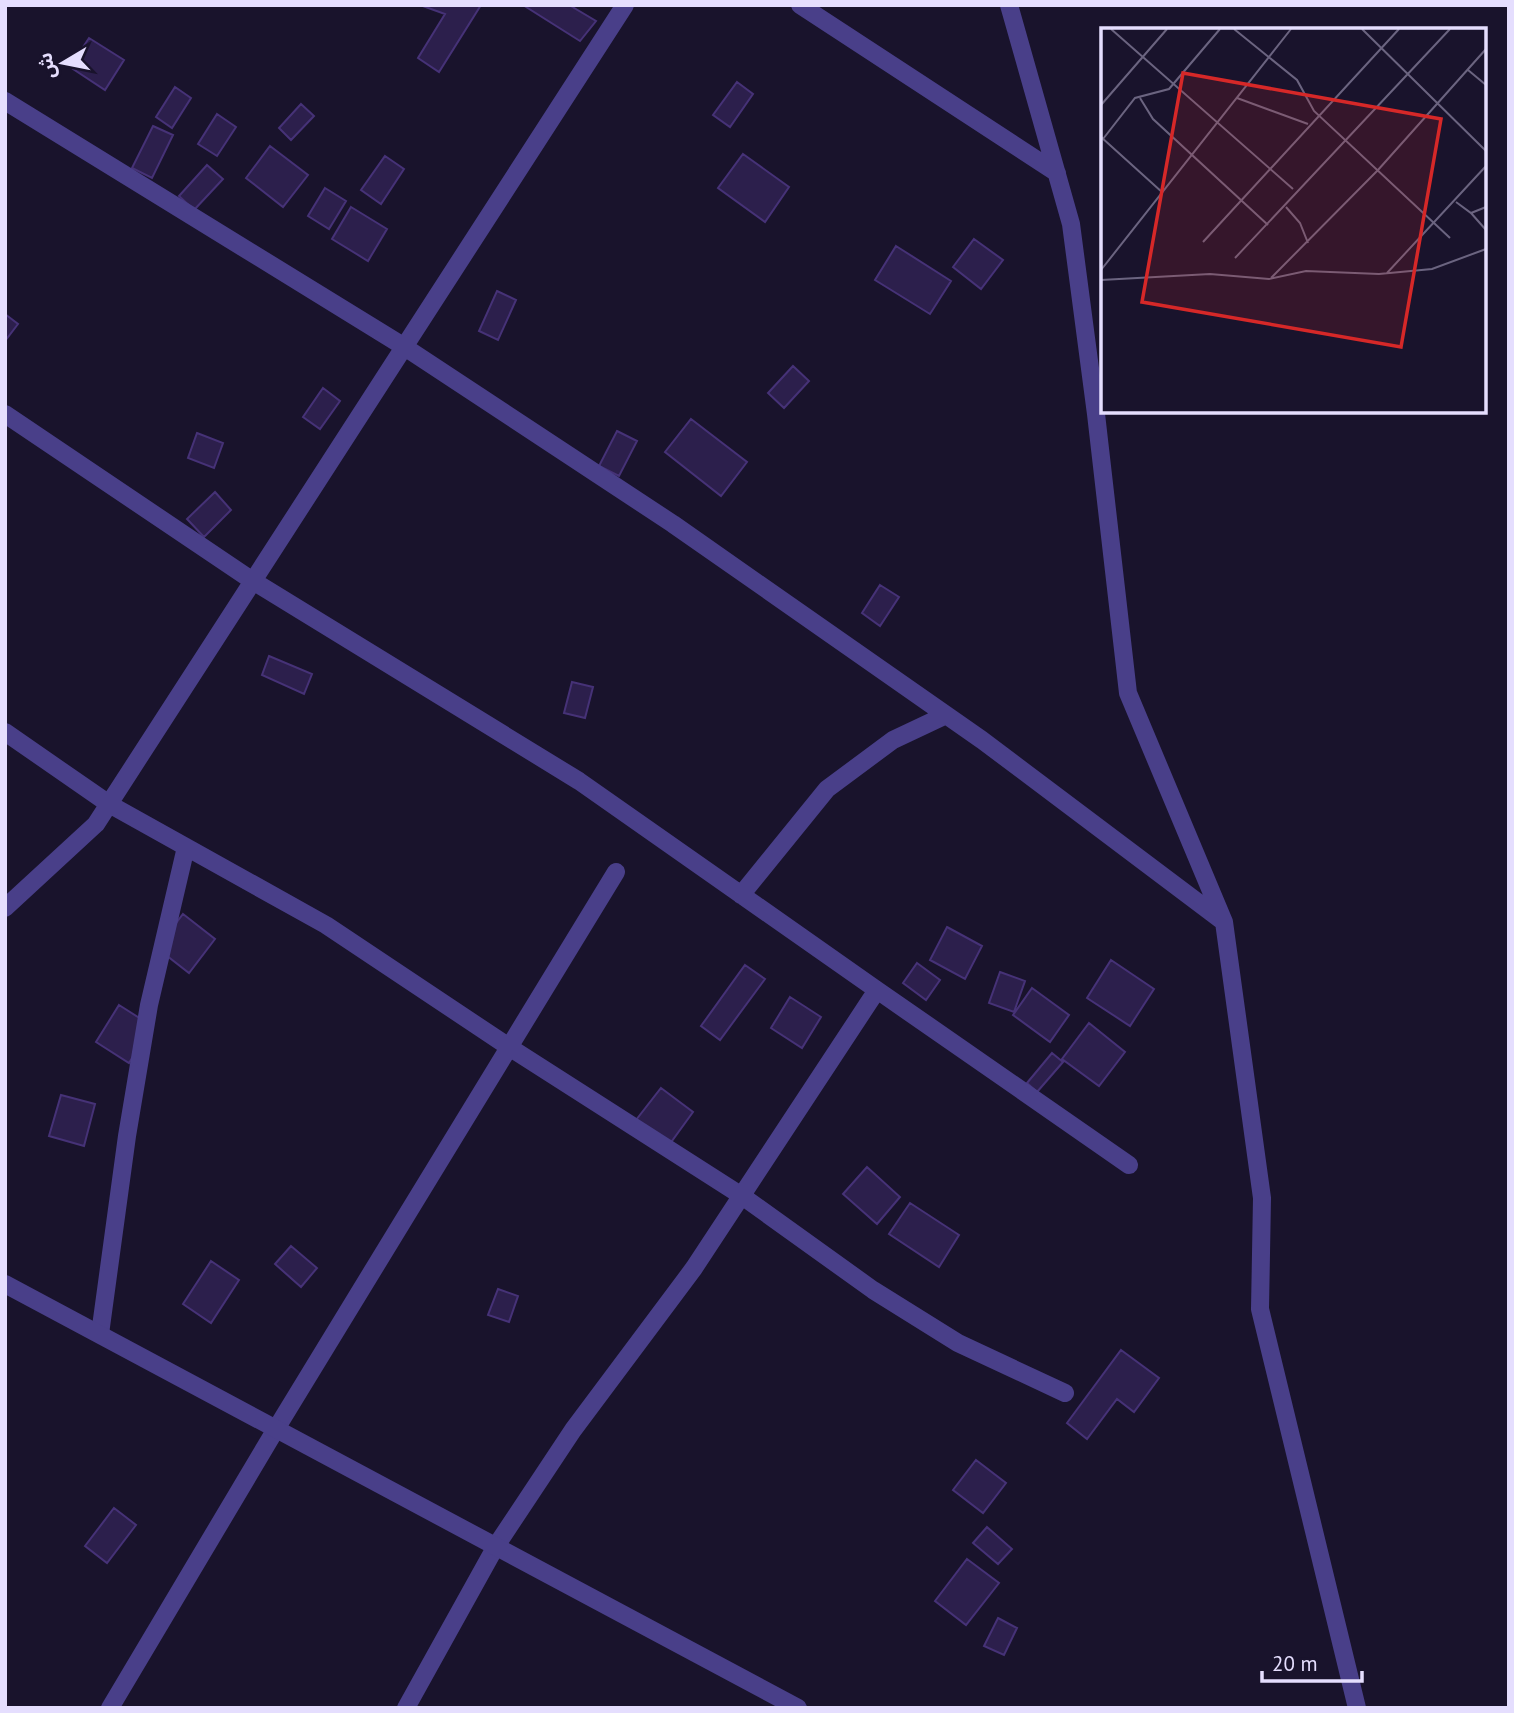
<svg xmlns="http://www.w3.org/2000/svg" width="1514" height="1713" font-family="'PT Sans','Noto Sans Arabic',sans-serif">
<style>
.building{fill:#2c1f4c;stroke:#463277;stroke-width:2}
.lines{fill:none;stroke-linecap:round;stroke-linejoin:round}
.minor{stroke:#493f89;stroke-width:18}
.tertiary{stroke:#493f89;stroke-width:18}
.inset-road{fill:none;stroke:#6b6480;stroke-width:2}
.view{fill:#d62828;fill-opacity:0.15;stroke:#d62828;stroke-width:3.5}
.inset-edge{fill:none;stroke:#e5defe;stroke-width:3.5}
</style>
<rect width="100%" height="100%" fill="#19132c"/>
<path class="building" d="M 420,5 L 481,5 L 439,72 L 418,58 L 445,14 Z
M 523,5 L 569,5 L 596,21 L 580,41 Z
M 89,38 L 124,60 L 105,90 L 70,67 Z
M 737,82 L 753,94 L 730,127 L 713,115 Z
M 175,87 L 191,98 L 172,128 L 156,117 Z
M 301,104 L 314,116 L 291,140 L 279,128 Z
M 217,114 L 236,127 L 217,156 L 198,144 Z
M 153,126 L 173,135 L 152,178 L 132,168 Z
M 270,146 L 308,175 L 283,207 L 246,178 Z
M 743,154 L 789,187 L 765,222 L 718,188 Z
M 385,156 L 404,169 L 381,204 L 361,190 Z
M 207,165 L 223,179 L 194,210 L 179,196 Z
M 325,188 L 346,201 L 329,229 L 308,216 Z
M 351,207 L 387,229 L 368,261 L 332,239 Z
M 974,239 L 1003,260 L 981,289 L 953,267 Z
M 896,246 L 951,281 L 930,314 L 875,280 Z
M 497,291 L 516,300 L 498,340 L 479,331 Z
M 5,314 L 18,324 L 5,341 Z
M 793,366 L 809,381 L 784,408 L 768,393 Z
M 323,388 L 340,401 L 320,429 L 303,417 Z
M 691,419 L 747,462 L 721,496 L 665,452 Z
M 617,431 L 637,441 L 619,476 L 599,466 Z
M 197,433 L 223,443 L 214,468 L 188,458 Z
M 215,492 L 231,510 L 204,537 L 187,519 Z
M 880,585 L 899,597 L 880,626 L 862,613 Z
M 269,656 L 312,674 L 304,694 L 262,675 Z
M 572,682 L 593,687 L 585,718 L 564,713 Z
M 183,914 L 215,939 L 189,973 L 157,948 Z
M 947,927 L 982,946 L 965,979 L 930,960 Z
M 1111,960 L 1154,989 L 1130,1026 L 1087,998 Z
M 917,963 L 940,980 L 926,1000 L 903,983 Z
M 745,965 L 765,979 L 720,1040 L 701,1026 Z
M 1000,972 L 1025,981 L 1014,1012 L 989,1003 Z
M 1032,988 L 1069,1015 L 1050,1042 L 1013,1015 Z
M 790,997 L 821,1017 L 802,1048 L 771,1028 Z
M 119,1005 L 152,1026 L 129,1063 L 96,1042 Z
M 1089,1023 L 1125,1052 L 1099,1086 L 1062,1059 Z
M 1052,1053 L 1063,1062 L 1037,1092 L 1027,1083 Z
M 661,1088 L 693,1112 L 669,1145 L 636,1120 Z
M 61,1095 L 95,1104 L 84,1146 L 49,1136 Z
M 867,1167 L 900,1197 L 877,1224 L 843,1194 Z
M 910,1203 L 959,1235 L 939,1267 L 889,1234 Z
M 291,1246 L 317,1268 L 301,1287 L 275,1264 Z
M 211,1261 L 239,1280 L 211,1323 L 183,1304 Z
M 498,1289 L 518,1296 L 509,1322 L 488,1315 Z
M 1121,1350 L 1159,1378 L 1134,1412 L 1117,1399 L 1087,1439 L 1067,1423 Z
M 976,1460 L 1006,1483 L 983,1513 L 953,1490 Z
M 114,1508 L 136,1525 L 107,1563 L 85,1546 Z
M 987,1527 L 1012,1549 L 998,1564 L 973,1543 Z
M 967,1559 L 999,1583 L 966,1625 L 935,1601 Z
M 998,1618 L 1017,1628 L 1004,1655 L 984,1646 Z"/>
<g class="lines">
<path class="minor" d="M 800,5 L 1057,173
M 1009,5 L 1071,224 L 1096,414 L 1128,693 L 1224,922 L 1262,1198 L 1260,1309 L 1357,1708
M 5,101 L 403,346 L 673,524 L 982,740 L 1224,922
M 5,414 L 253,581 L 579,781 L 877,990 L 1129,1165
M 5,732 L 109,804 L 326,925 L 509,1047 L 742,1196 L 873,1290 L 958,1343 L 1065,1393
M 741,895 L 827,789 L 893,740 L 946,715
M 5,908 L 96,824 L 625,5
M 100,1334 L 127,1136 L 149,1005 L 186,847
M 110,1708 L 276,1429 L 616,872
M 406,1708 L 496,1546 L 573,1430 L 694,1268 L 877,990"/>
<path class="tertiary" d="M 5,1284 L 798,1708"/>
</g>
<g transform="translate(1101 28)">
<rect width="385" height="385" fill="#19132c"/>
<path class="inset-road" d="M 10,1 L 192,161M 133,1 L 196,52 L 213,83 L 349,210M 261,1 L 385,123M 367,42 L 385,57M 39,70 L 52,91 L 167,197M 136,70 L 207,96M 0,77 L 66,1M 0,109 L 62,165M 2,111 L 34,70 L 68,61 L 119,1M 355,174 L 370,185 L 385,179M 185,179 L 199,195 L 207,215M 370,185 L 385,202M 102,214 L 298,1M 134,230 L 349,1M 0,242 L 190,1M 286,245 L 385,138M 170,250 L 277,142 L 385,21M 0,252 L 109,246 L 168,251 L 205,243 L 278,246 L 331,241 L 385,221"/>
<path class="view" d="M 82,45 L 340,91 L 300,319 L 41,274 Z"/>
<rect width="385" height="385" class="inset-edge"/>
</g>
<rect width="1514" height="1713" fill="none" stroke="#e5defe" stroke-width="14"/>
<g transform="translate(63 63) rotate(260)" stroke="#19132c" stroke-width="5" paint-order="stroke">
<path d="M0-5L12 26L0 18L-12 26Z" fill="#e5defe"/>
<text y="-10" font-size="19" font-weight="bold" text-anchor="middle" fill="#e5defe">ش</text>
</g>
<path d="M1262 1671v10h100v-10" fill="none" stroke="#e5defe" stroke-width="3.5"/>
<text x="1272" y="1671" font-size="21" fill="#e5defe" stroke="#19132c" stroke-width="5" paint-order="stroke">20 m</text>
</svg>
